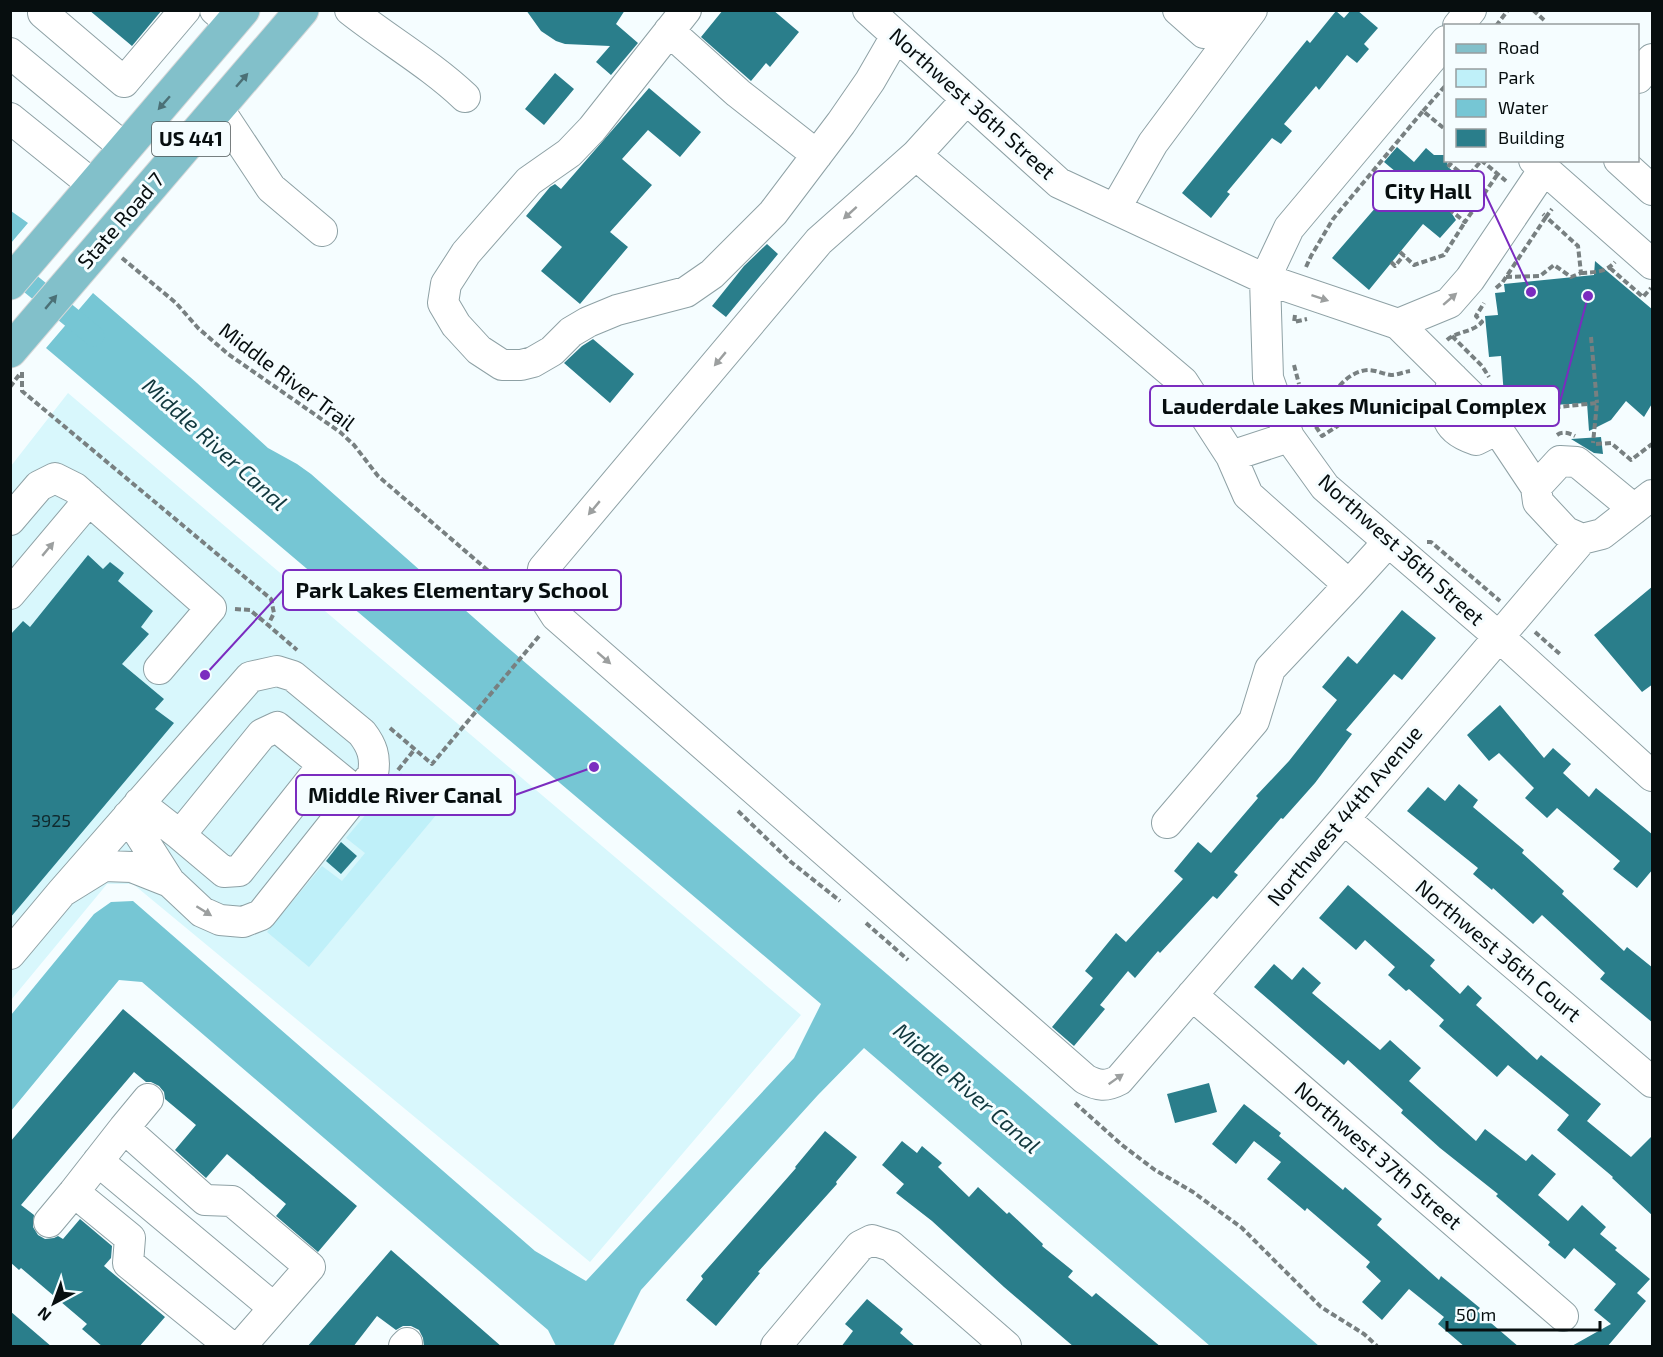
<svg xmlns="http://www.w3.org/2000/svg" width="1663" height="1357" font-family="'Exo 2',sans-serif">
<style>
.built{fill:#d8f7fc}
.green{fill:#bff0f9}
.water{fill:#76c6d4}
.lines{fill:none;stroke-linecap:round;stroke-linejoin:round}
.canal{stroke:#76c6d4;stroke-width:21}
.building{fill:#2a7e8b}
.minor-casing{stroke:#8ea1a5;stroke-width:32}
.major-casing{stroke:#d7d8d9;stroke-width:35}
.path{stroke:#788081;stroke-width:4;stroke-dasharray:6 3;stroke-linecap:butt}
.minor{stroke:#fff;stroke-width:30}
.major{stroke:#82c0ca;stroke-width:33}
.oneway{fill:#4b7076}
.oneway2{fill:#9c9f9f}
.labels{text-anchor:middle;stroke-width:6;stroke-linejoin:round;paint-order:stroke}
.number-label{font-size:18px;fill:#102a2e}
.shield{fill:#f5fdff;stroke:#4e5657;stroke-width:1.5}
.shield-label{font-size:20px;font-weight:bold;fill:#070e0f}
.street-label{font-size:21px;fill:#070e0f;stroke:#f5fdff}
.water-label{font-size:22px;font-style:italic;fill:#11383e;stroke:#f5fdff}
.leader{fill:none;stroke:#7b2cbf;stroke-width:2}
.callout-dot{fill:#7b2cbf;stroke:#f5fdff;stroke-width:2}
.callout{fill:#f5fdff;stroke:#7b2cbf;stroke-width:2}
.callout-label{font-size:22px;text-anchor:middle;font-weight:bold;fill:#070e0f}
</style>
<rect width="100%" height="100%" fill="#f5fdff"/>
<path class="built" d="M 68,393 L 801,1015 L 590,1262 L 133,884 L 107,884 L 11,1000 L 11,466 Z"/>
<path class="green" d="M 401,773 L 442,808 L 309,967 L 267,932 L 322,866 L 342,881 L 365,853 L 346,838 Z"/>
<path class="water" d="M 11,211 L 28,223 L 11,243 Z
M 93,293 L 197,383 L 268,448 L 297,464 L 311,474 L 499,640 L 1319,1346 L 1210,1346 L 864,1048 L 818,1095 L 641,1290 L 613,1346 L 556,1346 L 548,1330 L 142,982 L 119,980 L 11,1111 L 11,1015 L 94,914 L 111,902 L 133,901 L 535,1251 L 586,1281 L 794,1058 L 821,1004 L 46,348 Z"/>
<g class="lines">
<path class="canal" d="M 10,267 L 94,336"/>
</g>
<path class="building" d="M 89,10 L 162,10 L 132,46 Z
M 526,10 L 625,10 L 616,24 L 638,43 L 611,75 L 596,62 L 610,46 L 565,44 L 556,41 L 541,31 Z
M 723,10 L 773,10 L 799,32 L 770,67 L 766,63 L 751,81 L 701,37 Z
M 1351,10 L 1357,10 L 1378,28 L 1364,44 L 1369,49 L 1357,63 L 1347,55 L 1319,90 L 1316,86 L 1284,124 L 1292,131 L 1281,144 L 1272,138 L 1227,192 L 1230,194 L 1211,218 L 1182,193 L 1307,40 L 1310,43 L 1336,11 L 1344,18 Z
M 555,73 L 574,89 L 544,125 L 525,109 Z
M 649,88 L 701,132 L 680,157 L 648,130 L 622,159 L 652,185 L 610,232 L 628,247 L 580,304 L 541,271 L 562,247 L 526,216 L 550,187 L 555,184 L 561,189 Z
M 1397,147 L 1414,162 L 1426,148 L 1434,155 L 1446,155 L 1448,167 L 1483,196 L 1442,198 L 1456,220 L 1440,238 L 1423,224 L 1369,290 L 1332,258 L 1402,177 L 1384,162 Z
M 767,244 L 778,254 L 726,317 L 712,306 L 744,266 Z
M 1595,261 L 1653,310 L 1653,402 L 1644,417 L 1626,401 L 1611,420 L 1589,431 L 1587,403 L 1553,405 L 1552,392 L 1504,396 L 1501,356 L 1489,357 L 1485,316 L 1498,315 L 1495,293 L 1505,292 L 1504,284 L 1594,275 Z
M 593,339 L 634,374 L 610,403 L 564,363 L 582,346 Z
M 1601,437 L 1603,454 L 1594,453 L 1571,439 Z
M 88,555 L 103,569 L 110,562 L 124,573 L 118,581 L 153,611 L 141,627 L 149,634 L 122,664 L 164,699 L 155,709 L 174,723 L 10,918 L 10,635 L 23,621 L 30,627 Z
M 1653,586 L 1653,684 L 1642,692 L 1594,635 Z
M 1402,610 L 1436,638 L 1402,680 L 1394,674 L 1346,730 L 1352,734 L 1315,783 L 1283,819 L 1281,818 L 1234,872 L 1238,875 L 1217,899 L 1213,896 L 1160,953 L 1158,951 L 1135,978 L 1128,971 L 1100,1005 L 1105,1009 L 1074,1046 L 1052,1027 L 1093,978 L 1085,971 L 1116,933 L 1126,942 L 1183,879 L 1174,871 L 1198,842 L 1211,853 L 1258,798 L 1256,796 L 1289,761 L 1337,700 L 1322,687 L 1348,656 L 1357,664 Z
M 1500,705 L 1544,758 L 1553,748 L 1571,764 L 1563,773 L 1589,797 L 1596,788 L 1653,835 L 1653,869 L 1637,888 L 1613,869 L 1620,861 L 1557,808 L 1547,818 L 1525,798 L 1534,788 L 1499,753 L 1489,761 L 1467,735 Z
M 1459,784 L 1478,800 L 1473,807 L 1524,850 L 1522,853 L 1564,891 L 1562,894 L 1624,951 L 1627,947 L 1653,968 L 1653,1023 L 1600,979 L 1605,973 L 1542,915 L 1533,924 L 1493,888 L 1492,890 L 1473,874 L 1478,868 L 1407,811 L 1428,787 L 1445,801 Z
M 341,842 L 357,856 L 341,874 L 326,861 Z
M 1348,885 L 1435,960 L 1430,966 L 1460,994 L 1468,985 L 1482,998 L 1476,1005 L 1537,1060 L 1541,1055 L 1601,1104 L 1587,1121 L 1631,1157 L 1653,1135 L 1653,1216 L 1612,1178 L 1613,1177 L 1557,1130 L 1569,1115 L 1508,1065 L 1497,1077 L 1439,1026 L 1444,1020 L 1409,989 L 1406,991 L 1388,975 L 1395,967 L 1365,940 L 1356,950 L 1319,918 Z
M 1274,964 L 1292,980 L 1303,967 L 1321,983 L 1312,993 L 1380,1050 L 1390,1040 L 1421,1068 L 1409,1081 L 1476,1141 L 1485,1129 L 1526,1161 L 1532,1154 L 1556,1174 L 1538,1195 L 1568,1221 L 1582,1205 L 1606,1227 L 1600,1234 L 1617,1248 L 1615,1250 L 1650,1279 L 1637,1293 L 1646,1301 L 1607,1347 L 1570,1347 L 1611,1324 L 1594,1310 L 1616,1284 L 1574,1248 L 1565,1259 L 1548,1245 L 1550,1242 L 1496,1196 L 1498,1194 L 1440,1148 L 1401,1113 L 1403,1110 L 1348,1060 L 1344,1065 L 1254,987 Z
M 123,1009 L 357,1206 L 318,1252 L 276,1216 L 286,1204 L 227,1154 L 206,1178 L 175,1150 L 196,1125 L 165,1099 L 164,1092 L 159,1086 L 151,1082 L 146,1082 L 134,1072 L 21,1205 L 34,1215 L 33,1227 L 38,1235 L 45,1239 L 54,1238 L 58,1236 L 63,1239 L 80,1219 L 112,1246 L 111,1258 L 104,1266 L 165,1317 L 139,1347 L 103,1347 L 82,1329 L 87,1324 L 21,1268 L 19,1270 L 10,1262 L 10,1142 Z
M 1209,1083 L 1217,1112 L 1175,1123 L 1167,1094 Z
M 1244,1104 L 1281,1133 L 1279,1136 L 1343,1190 L 1345,1187 L 1382,1219 L 1377,1225 L 1439,1280 L 1441,1276 L 1480,1308 L 1477,1311 L 1519,1347 L 1465,1347 L 1438,1324 L 1444,1317 L 1409,1289 L 1382,1320 L 1362,1302 L 1381,1281 L 1366,1267 L 1370,1262 L 1307,1208 L 1305,1211 L 1267,1179 L 1281,1162 L 1254,1141 L 1236,1164 L 1212,1144 Z
M 825,1131 L 857,1157 L 836,1182 L 837,1184 L 758,1272 L 760,1273 L 716,1326 L 686,1300 L 703,1279 L 701,1276 L 796,1168 L 795,1167 Z
M 902,1141 L 917,1153 L 922,1146 L 942,1163 L 938,1167 L 969,1197 L 978,1187 L 1007,1214 L 1009,1212 L 1043,1244 L 1042,1246 L 1073,1271 L 1068,1277 L 1092,1297 L 1096,1293 L 1161,1347 L 1074,1347 L 1004,1287 L 932,1221 L 896,1193 L 904,1184 L 882,1165 Z
M 391,1250 L 502,1347 L 424,1347 L 423,1338 L 419,1330 L 411,1326 L 403,1326 L 396,1330 L 377,1316 L 353,1347 L 307,1347 Z
M 867,1299 L 903,1329 L 900,1333 L 916,1347 L 841,1347 L 853,1331 L 845,1324 Z
M 10,1311 L 52,1347 L 10,1347 Z"/>
<g class="lines">
<g class="minor-casing">
<path id="minor" d="M 45,10 L 43,13 L 124,82 L 185,10
M 215,10 L 231,24
M 350,10 C 388,40 430,64 465,97
M 686,10 L 592,129 L 569,153 L 529,181 L 466,253 L 446,284 L 443,303 L 456,325 L 479,350 L 502,365 L 521,365 L 533,362 L 552,351 L 571,332 L 588,322 L 617,310 L 686,292 L 712,274 L 773,213 L 841,123 L 870,81 L 896,36
M 868,10 L 1059,183 L 1265,279 L 1268,378 L 1289,437 L 1325,487 L 1498,636 L 1652,776
M 1178,10 L 1204,33 L 1222,10
M 1458,26 L 1471,10
M 669,31 L 738,93 L 817,155
M 1446,41 L 1289,228 L 1265,279 L 1398,324 L 1484,409 L 1536,487
M 10,53 L 125,148
M 1638,78 L 1652,59
M 966,100 L 916,155 L 819,241 L 543,569 L 540,591 L 556,616 L 1085,1079 C 1098,1086 1106,1087 1119,1080 L 1344,819 L 1582,539
M 218,108 L 271,188 L 322,231
M 10,118 L 93,185
M 916,155 L 1183,382 L 1231,456 L 1289,437
M 1534,160 L 1652,264
M 1619,160 L 1652,190
M 1115,209 L 1153,143 L 1252,10
M 1398,324 L 1449,303 L 1470,279 L 1544,169
M 1453,378 C 1445,410 1439,428 1476,440 L 1498,429
M 1231,456 L 1248,495 L 1349,585 L 1388,542
M 1634,509 L 1577,462 L 1560,461 L 1536,487 L 1538,502 L 1566,532 L 1582,539 L 1602,534 L 1652,495
M 10,520 L 39,486 L 55,478 L 75,488 L 211,608 L 159,669
M 10,594 L 89,500
M 323,765 L 239,871 L 224,872 L 180,835 L 262,734 L 277,727 L 359,794
M 139,803 L 180,835
M 128,816 L 170,882
M 1344,819 L 1652,1082
M 1167,823 L 1254,721 L 1270,669 L 1349,585
M 10,954 L 62,892 L 250,677 L 277,671 L 293,676 L 362,733 C 372,746 376,757 373,774 L 261,915 L 243,922 L 220,920 L 202,912 L 170,882 L 132,867 L 104,866 L 62,892
M 1192,995 L 1563,1316
M 124,1128 L 148,1099
M 98,1161 L 274,1308
M 49,1222 L 74,1192
M 230,1346 L 128,1263 L 130,1238 L 74,1192 L 124,1128 L 205,1200 L 232,1201 L 310,1267 L 241,1346
M 404,1346 L 407,1343
M 776,1346 L 860,1246 L 872,1240 L 891,1246 L 1006,1346"/>
</g>
<g class="major-casing">
<path id="major" d="M 10,283 L 243,10
M 10,351 L 302,10"/>
</g>
<path class="path" d="M 1533,10 L 1544,20
M 1496,26 L 1508,10
M 1423,111 L 1446,85
M 1481,160 L 1506,181
M 1448,167 L 1450,164 L 1467,178
M 1464,181 L 1481,161
M 1449,209 L 1465,222 L 1497,175
M 1400,252 L 1414,265 L 1444,255 L 1465,222
M 122,258 L 176,303 L 198,328 L 228,354 L 340,432 L 354,445 L 378,476 L 499,580 L 516,590
M 1391,262 L 1395,266 L 1404,255
M 1306,267 L 1311,256 L 1333,219 L 1423,111 L 1446,130
M 1610,268 L 1643,297 L 1651,288
M 1581,273 C 1595,272 1605,273 1615,262
M 1506,277 L 1540,276 L 1554,265 L 1571,277 L 1581,273 L 1578,246 L 1546,217 L 1552,209
M 1496,288 L 1502,283 L 1546,217 L 1543,214
M 1295,315 L 1294,322 L 1307,319
M 1452,336 L 1482,366 L 1489,377
M 1591,337 L 1597,403
M 1447,340 C 1457,331 1472,333 1482,322 L 1476,316 L 1484,303
M 1294,365 L 1299,384
M 22,372 L 22,391 L 271,599 L 274,613 L 268,625 L 297,650
M 10,387 L 19,375
M 1311,419 L 1322,436 L 1336,427 C 1333,419 1330,411 1331,403 C 1334,387 1351,371 1368,370 C 1376,370 1383,374 1391,375 C 1397,375 1404,372 1410,371
M 1524,424 L 1534,421 L 1548,408 L 1597,403 L 1593,443
M 1336,427 L 1342,423
M 1557,435 C 1563,431 1569,433 1575,436
M 1596,444 L 1611,443 L 1631,460 L 1652,444
M 1427,542 L 1431,542 L 1500,601
M 235,609 L 250,610 L 268,625
M 1535,632 L 1561,655
M 390,728 L 432,764 L 540,635
M 398,770 L 415,749
M 738,811 L 791,862 L 840,901
M 866,923 L 908,960
M 1075,1103 L 1122,1145 L 1155,1170 L 1193,1192 L 1242,1228 L 1321,1307 L 1364,1334 L 1377,1346"/>
<use href="#minor" class="minor"/>
<use href="#major" class="major"/>
</g>
<defs><path id="oneway-solid" d="M-6-.8H1V-3.2L6.5 0L1 3.2V.8H-6Z" transform="scale(1.5)"/></defs>
<g class="oneway">
<use href="#oneway-solid" transform="translate(242 80) rotate(-49)"/>
<use href="#oneway-solid" transform="translate(164 103) rotate(131)"/>
<use href="#oneway-solid" transform="translate(51 302) rotate(-50)"/>
</g>
<g class="oneway2">
<use href="#oneway-solid" transform="translate(850 213) rotate(138)"/>
<use href="#oneway-solid" transform="translate(1320 298) rotate(18)"/>
<use href="#oneway-solid" transform="translate(1450 299) rotate(-41)"/>
<use href="#oneway-solid" transform="translate(720 359) rotate(130)"/>
<use href="#oneway-solid" transform="translate(594 508) rotate(130)"/>
<use href="#oneway-solid" transform="translate(48 549) rotate(-50)"/>
<use href="#oneway-solid" transform="translate(604 658) rotate(41)"/>
<use href="#oneway-solid" transform="translate(204 911) rotate(32)"/>
<use href="#oneway-solid" transform="translate(1116 1079) rotate(-35)"/>
</g>
<g class="labels">
<g class="number-label">
<text x="51" y="827">3925</text>
</g>
<rect class="shield" x="152" y="122" width="78" height="34" rx="4.5"/>
<g class="shield-label">
<text x="191" y="146">US 441</text>
</g>
<g class="street-label">
<text transform="translate(972 104) rotate(42)" y="7">Northwest 36th Street</text>
<text transform="translate(121 221) rotate(-49)" y="7">State Road 7</text>
<text transform="translate(287 377) rotate(37)" y="7">Middle River Trail</text>
<text transform="translate(1401 550) rotate(42)" y="7">Northwest 36th Street</text>
<text transform="translate(1345 816) rotate(-50)" y="7">Northwest 44th Avenue</text>
<text transform="translate(1498 951) rotate(40)" y="7">Northwest 36th Court</text>
<text transform="translate(1378 1156) rotate(41)" y="7">Northwest 37th Street</text>
</g>
<g class="water-label">
<text transform="translate(215 444) rotate(42)" y="8">Middle River Canal</text>
<text transform="translate(967 1088) rotate(41)" y="8">Middle River Canal</text>
</g>
</g>
<path class="leader" d="M1531 292L1484 191M1588 296L1559 406M205 675L283 590M594 767L515 795"/>
<g class="callout-dot">
<circle cx="1531" cy="292" r="6"/>
<circle cx="1588" cy="296" r="6"/>
<circle cx="205" cy="675" r="6"/>
<circle cx="594" cy="767" r="6"/>
</g>
<g class="callout">
<rect x="1373" y="171" width="111" height="40" rx="6"/>
<rect x="1150" y="386" width="409" height="40" rx="6"/>
<rect x="283" y="570" width="338" height="40" rx="6"/>
<rect x="296" y="775" width="219" height="40" rx="6"/>
</g>
<g class="callout-label">
<text x="1428" y="199">City Hall</text>
<text x="1354" y="414">Lauderdale Lakes Municipal Complex</text>
<text x="452" y="598">Park Lakes Elementary School</text>
<text x="405" y="803">Middle River Canal</text>
</g>
<rect width="1663" height="1357" fill="none" stroke="#070e0f" stroke-width="24"/>
<rect x="1444" y="24" width="195" height="138" fill="#f5fdff" stroke="#969d9f" stroke-width="1.5"/>
<rect x="1456" y="44" width="30" height="9" fill="#82c0ca" stroke="#969d9f" stroke-width="1.5"/>
<text x="1498" y="54" font-size="18" fill="#070e0f">Road</text>
<rect x="1456" y="69" width="30" height="18" fill="#bff0f9" stroke="#969d9f" stroke-width="1.5"/>
<text x="1498" y="84" font-size="18" fill="#070e0f">Park</text>
<rect x="1456" y="99" width="30" height="18" fill="#76c6d4" stroke="#969d9f" stroke-width="1.5"/>
<text x="1498" y="114" font-size="18" fill="#070e0f">Water</text>
<rect x="1456" y="129" width="30" height="18" fill="#2a7e8b" stroke="#969d9f" stroke-width="1.5"/>
<text x="1498" y="144" font-size="18" fill="#070e0f">Building</text>
<g transform="translate(54 1303) rotate(221)" stroke="#f5fdff" stroke-width="4.5" paint-order="stroke">
<path d="M0-4.5L10 22L0 15L-10 22Z" fill="#070e0f"/>
<text y="-9" font-size="16" font-weight="bold" text-anchor="middle" fill="#070e0f">N</text>
</g>
<path d="M1447 1321v9h153v-9" fill="none" stroke="#070e0f" stroke-width="3"/>
<text x="1456" y="1321" font-size="18" fill="#070e0f" stroke="#f5fdff" stroke-width="4.5" paint-order="stroke">50 m</text>
</svg>
